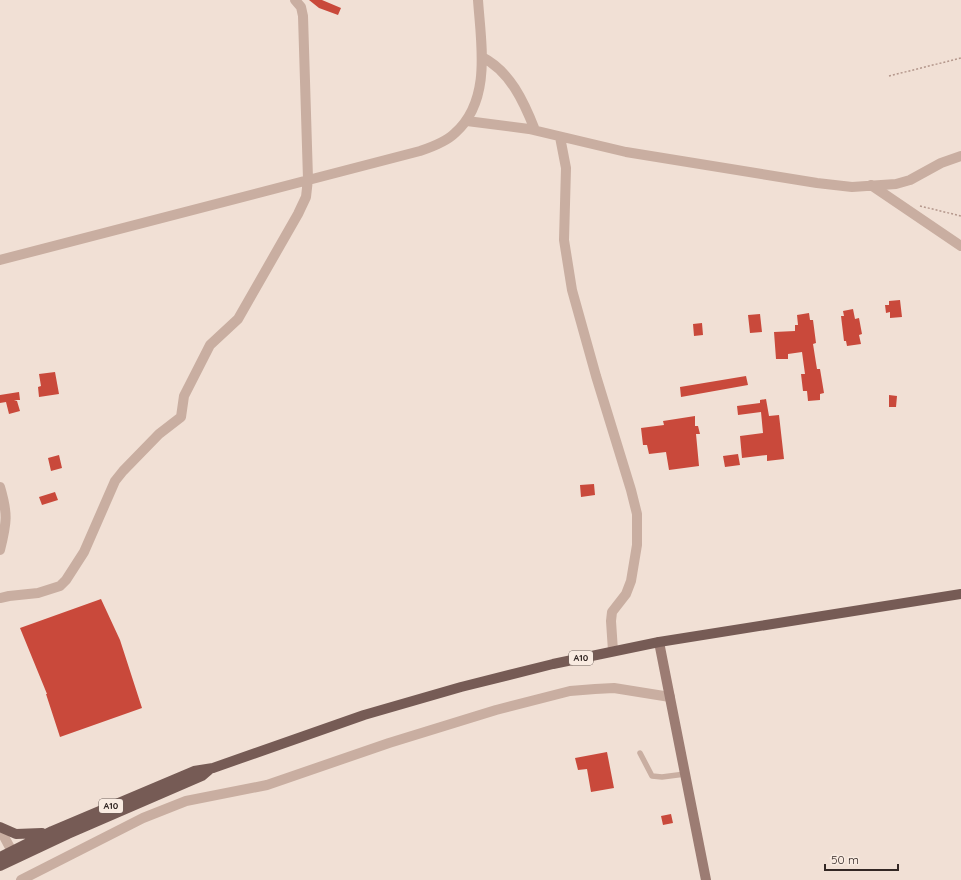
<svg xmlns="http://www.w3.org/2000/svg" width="961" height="880" font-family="Quicksand,sans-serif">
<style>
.building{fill:#c9493b}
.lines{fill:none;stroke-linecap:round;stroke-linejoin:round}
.path{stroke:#b4978c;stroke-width:1.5;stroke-dasharray:2 2;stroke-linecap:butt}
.lane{stroke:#c9aea1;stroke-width:5.5}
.street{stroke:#c9aea1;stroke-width:10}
.secondary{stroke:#9c7c73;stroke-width:10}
.primary{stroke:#765b55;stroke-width:10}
.labels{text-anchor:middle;stroke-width:3;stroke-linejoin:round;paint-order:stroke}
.shield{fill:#f9ebe1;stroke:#6e625d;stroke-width:1}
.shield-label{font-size:9px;font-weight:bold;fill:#332724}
</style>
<rect width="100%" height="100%" fill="#f1e0d5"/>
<path class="building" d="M 309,0 L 322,0 L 341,8 L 338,15 L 319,8 Z
M 900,300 L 902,317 L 890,318 L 890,312 L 886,313 L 885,305 L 889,305 L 889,301 Z
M 853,309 L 855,319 L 859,318 L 862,334 L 859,335 L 861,344 L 847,346 L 846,341 L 844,341 L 841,316 L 844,316 L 843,311 Z
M 809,313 L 810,320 L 813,320 L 816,343 L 813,344 L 816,363 L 817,369 L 820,369 L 824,393 L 820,394 L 820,400 L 808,401 L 807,391 L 803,391 L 801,374 L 805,374 L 802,352 L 788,354 L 788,359 L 776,359 L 774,332 L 795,331 L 795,325 L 798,325 L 797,315 Z
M 760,314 L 762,332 L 750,333 L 748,315 Z
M 702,323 L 703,335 L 694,336 L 693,324 Z
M 55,372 L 59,394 L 39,397 L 38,387 L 41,386 L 39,374 Z
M 746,376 L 748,385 L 681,397 L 680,387 Z
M 19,392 L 20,400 L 14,400 L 17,401 L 20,411 L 9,414 L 6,402 L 0,403 L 0,395 Z
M 889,395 L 897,396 L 896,407 L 889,407 Z
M 766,399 L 769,416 L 779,415 L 784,459 L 767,461 L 767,455 L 742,458 L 740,436 L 763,433 L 761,412 L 738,415 L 737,406 L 760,403 L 760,400 Z
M 695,416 L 695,426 L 698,426 L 700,434 L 696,434 L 699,466 L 669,470 L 666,452 L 649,454 L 647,445 L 643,445 L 641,428 L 664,425 L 663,421 Z
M 738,454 L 740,465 L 725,467 L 723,456 Z
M 59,455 L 62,468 L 51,471 L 48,458 Z
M 594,484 L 595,495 L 581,497 L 580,485 Z
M 55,492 L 58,500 L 42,505 L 39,497 Z
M 101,599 L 120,640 L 142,708 L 60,737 L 46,694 L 47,694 L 20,628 Z
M 607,752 L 614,788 L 591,792 L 587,769 L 578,770 L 575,758 Z
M 671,814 L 673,823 L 663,825 L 661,816 Z"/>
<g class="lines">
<path class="path" d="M 889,76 L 961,58
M 920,206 L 961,216"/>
<path class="lane" d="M 640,753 L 652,776 L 662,777 L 685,774"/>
<path class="street" d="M 482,57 C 510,71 524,102 535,130
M 467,121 L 529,129 L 626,152 L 817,183 L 852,187 L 896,184 L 910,180 L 941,163 L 961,156
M 560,137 L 566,168 L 564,240 L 572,290 L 596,376 L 631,490 L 637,514 L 637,545 L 631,581 L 626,594 L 612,612 L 611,621 L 613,651
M 871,185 L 961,246
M 0,260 L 420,151 C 432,147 446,142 455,133 C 492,100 481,44 478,0
M 0,487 C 8,514 7,522 0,550
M 0,598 L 9,596 L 38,593 L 60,586 L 66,580 L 84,552 L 115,481 L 123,471 L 159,434 L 181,417 L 184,396 L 210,345 L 238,319 L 298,214 L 306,197 L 308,179 L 303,16 L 301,7 L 295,0
M 0,829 L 15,857
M 21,880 L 143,818 L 186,801 L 267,785 L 389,743 L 496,710 L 570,691 L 595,689 L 614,688 L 670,697"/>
<path class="secondary" d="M 659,642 L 706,880"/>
<path class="primary" d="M 0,827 L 16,834 L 42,833
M 0,857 L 52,831 L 194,771 L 213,768 L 364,715 L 461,687 L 553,664 L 659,642 L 961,594
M 0,866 L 68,834 L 202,776 L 209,770"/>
</g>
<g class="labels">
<g class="shield">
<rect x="569" y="651" width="24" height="14" rx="3"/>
<rect x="99" y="799" width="24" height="14" rx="3"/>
</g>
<g class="shield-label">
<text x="581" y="661">A10</text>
<text x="111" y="809">A10</text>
</g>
</g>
<path d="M825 864v6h73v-6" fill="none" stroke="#332724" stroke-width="2"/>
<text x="831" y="864" font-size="12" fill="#332724" stroke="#f9ebe1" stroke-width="3" paint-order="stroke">50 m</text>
</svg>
